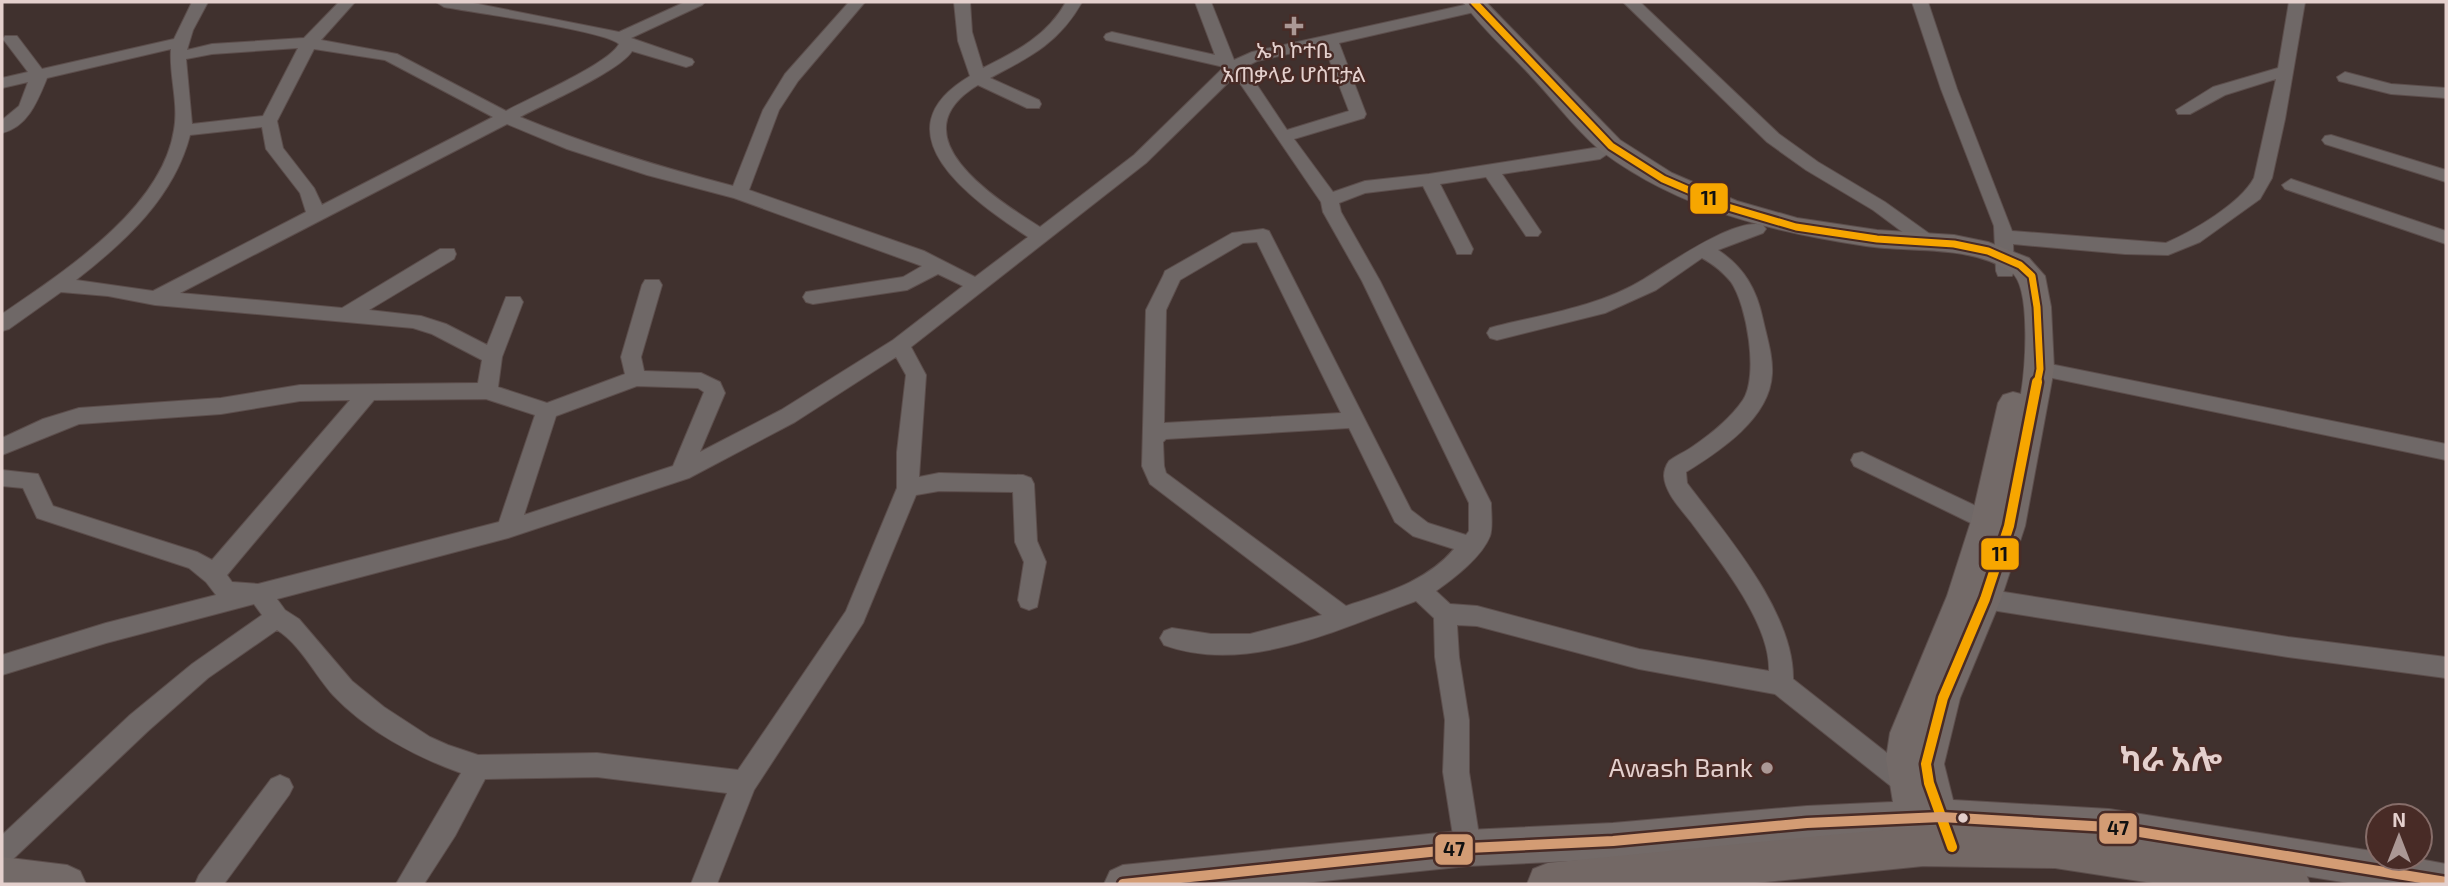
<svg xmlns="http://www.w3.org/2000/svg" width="2448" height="886" font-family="'Exo 2','Noto Sans Ethiopic',sans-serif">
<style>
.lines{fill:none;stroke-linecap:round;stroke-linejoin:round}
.street-casing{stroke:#5c4e4c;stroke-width:2}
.secondary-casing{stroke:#5c4e4c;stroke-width:2}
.primary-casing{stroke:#5c4e4c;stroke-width:2}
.street{fill:#6f6867;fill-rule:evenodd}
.secondary{fill:#736a68;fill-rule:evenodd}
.primary{fill:#736865;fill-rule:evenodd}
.bus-1-far1-casing{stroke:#482b26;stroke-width:11}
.bus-1-casing{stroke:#482b26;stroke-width:15}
.bus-2-casing{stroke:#482b26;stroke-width:15}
.bus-1-far1{stroke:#f7a600;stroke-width:7}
.bus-1{stroke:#f7a600;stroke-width:10}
.bus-2{stroke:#d39c74;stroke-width:10}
.poi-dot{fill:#ab9895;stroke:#482b26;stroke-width:2.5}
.bus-dot{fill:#e4d0cd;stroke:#482b26;stroke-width:2.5}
.labels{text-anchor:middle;stroke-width:5;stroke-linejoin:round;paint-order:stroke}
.far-poi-label{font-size:21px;fill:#e4d0cd;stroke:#482b26}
.poi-label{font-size:26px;fill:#e4d0cd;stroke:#482b26;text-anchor:end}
.district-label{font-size:33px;font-weight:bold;fill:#e4d0cd;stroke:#482b26}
.line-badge{stroke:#482b26;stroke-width:2.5}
.pale-badge-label{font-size:19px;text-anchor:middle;font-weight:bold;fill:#111}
</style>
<rect width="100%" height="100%" fill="#40312e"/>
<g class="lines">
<g class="street-casing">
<path id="street" d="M 192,2 L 208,2 L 193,30 L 187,50 L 212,44 L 304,38 L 339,2 L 355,2 L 321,40 L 397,54 L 506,111 C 529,98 609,64 619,44 C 607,31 471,12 444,7 L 436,2 L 468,2 L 619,32 L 685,2 L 705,2 L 702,5 L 631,38 L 692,59 L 694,62 L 692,65 L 686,67 L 632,51 C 620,71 544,104 520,117 C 590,146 660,167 733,186 L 763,110 L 785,74 L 849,2 L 865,2 L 798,81 L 779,110 L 749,190 L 924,251 L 975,277 L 1028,237 C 972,200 875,132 970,76 L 958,41 L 954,2 L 970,2 L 972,32 L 983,68 C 1017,51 1047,36 1066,2 L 1082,2 C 1059,43 1030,57 990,78 L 1039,100 L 1041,104 L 1039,108 L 1027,108 L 978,85 C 895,135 994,198 1040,227 L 1134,155 L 1224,67 L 1106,40 L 1104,37 L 1106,34 L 1112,32 L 1215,55 L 1195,2 L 1211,2 L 1234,60 L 1252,52 L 1478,2 L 1483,4 L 1486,7 L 1483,10 L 1339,43 L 1366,114 L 1364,118 L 1294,139 L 1333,192 L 1365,181 L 1429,174 L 1600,147 L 1609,153 L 1600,159 L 1502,174 L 1541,232 L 1538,236 L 1526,236 L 1486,177 L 1440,184 L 1473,249 L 1471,254 L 1457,254 L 1455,249 L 1423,186 L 1365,193 L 1339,203 L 1341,212 L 1380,281 L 1491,503 C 1491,513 1493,527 1490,536 C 1482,557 1454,578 1436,591 L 1450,604 L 1477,606 L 1639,649 L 1769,671 C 1771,623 1718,559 1691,522 C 1681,509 1665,493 1664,476 C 1664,471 1666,465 1669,461 C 1675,456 1685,452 1692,447 C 1711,434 1730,419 1743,400 C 1759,376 1747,305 1731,282 C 1723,272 1713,264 1702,258 L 1656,290 L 1605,313 L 1497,340 L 1490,338 L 1487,333 L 1490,328 L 1497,326 C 1546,314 1600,306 1644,279 C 1669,264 1735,217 1763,225 L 1766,229 L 1763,233 L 1718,250 C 1744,267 1757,290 1763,320 C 1767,338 1773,356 1772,374 C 1770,418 1720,451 1686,472 L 1687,483 C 1726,535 1794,612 1793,679 L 1915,775 L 1919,783 L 1915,791 L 1906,795 L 1897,791 L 1775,694 L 1639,669 L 1477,626 L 1457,625 L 1459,657 L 1469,720 L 1469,772 L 1481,848 L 1477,857 L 1468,861 L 1459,857 L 1455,848 L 1443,772 L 1445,720 L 1435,657 L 1434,618 L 1416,601 C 1338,629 1247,675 1164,645 L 1160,638 L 1164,631 L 1172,628 L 1211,634 L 1250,634 L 1322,615 L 1150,484 L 1142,466 L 1146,310 L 1163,276 L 1165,271 L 1232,233 L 1263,229 L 1269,231 L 1411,510 L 1428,523 L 1466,535 L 1469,531 L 1469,503 L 1362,281 L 1323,212 L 1321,202 L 1235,76 L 1146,163 L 911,347 L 926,375 L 919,477 L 939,473 L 1023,475 L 1031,478 L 1034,484 L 1037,541 L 1046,562 L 1037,607 L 1029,610 L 1021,607 L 1018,600 L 1024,562 L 1015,542 L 1013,492 L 939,491 L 916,495 L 863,623 L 754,790 L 717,884 L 691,884 L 727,793 L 597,777 L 485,779 L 455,836 L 424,884 L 396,884 L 461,773 C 416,757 367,731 333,695 C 315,675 300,644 277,630 L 208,678 L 148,731 L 11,861 L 2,865 L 2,835 L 130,715 L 192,664 L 262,615 L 254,604 L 106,643 L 2,675 L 2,655 L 106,623 L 216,595 L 206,582 L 189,568 L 37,518 L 23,488 L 2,486 L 2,470 L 38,474 L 53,506 L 197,552 L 212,560 L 350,400 L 300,401 L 221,414 L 79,424 L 2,455 L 2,438 L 43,419 L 79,408 L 221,398 L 300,385 L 478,383 L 482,360 L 432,334 L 413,328 L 155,305 L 108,296 L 61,292 L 9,329 L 2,331 L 2,314 C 63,272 162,209 174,130 C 179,103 169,76 171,49 L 47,78 C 38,100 28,127 2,133 L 2,120 L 19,106 L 28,82 L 2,88 L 2,78 L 28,72 L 3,39 L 5,36 L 17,36 L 42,69 L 174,39 ZM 1324,46 L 1349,111 L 1287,130 L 1245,67 L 1257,61 ZM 298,48 L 263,116 L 192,124 L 186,59 L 212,54 ZM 314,49 L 385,60 L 493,117 L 322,205 L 314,188 L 283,148 L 277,121 ZM 507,124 L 567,149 L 647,175 L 734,198 L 922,266 L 903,277 L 806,292 L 803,297 L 806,302 L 813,304 L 907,290 L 938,274 L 963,286 L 893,340 L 781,410 L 700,452 L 725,393 L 720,382 L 701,373 L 644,371 L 641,357 L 662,285 L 659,280 L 645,280 L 642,285 L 621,357 L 625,374 L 547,403 L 498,387 L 502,357 L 523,302 L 520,297 L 506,297 L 487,345 L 446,324 L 421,316 L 369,310 L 454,259 L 456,254 L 454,249 L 440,249 L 342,308 L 180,293 ZM 262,127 L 266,149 L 300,193 L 306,212 L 153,291 L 76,280 C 126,241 174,197 190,135 ZM 1257,242 L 1341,413 L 1164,423 L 1166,310 L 1180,280 L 1243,243 ZM 896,357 L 906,375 L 897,452 L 897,488 L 846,611 L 738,770 L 597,753 L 478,755 L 448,745 L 430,737 L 384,707 L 352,681 L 299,619 L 285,610 L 277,599 L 508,538 L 689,478 L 795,422 ZM 637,386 L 698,388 L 704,392 L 673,466 L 524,515 L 556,416 ZM 486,399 L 535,415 L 499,522 L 258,584 L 232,582 L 227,575 L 374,400 ZM 1349,428 L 1395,522 L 1413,536 L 1454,549 C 1426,582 1385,593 1346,606 L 1166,473 L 1164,466 L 1163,442 L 1166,439 Z
M 1623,2 L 1640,2 L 1779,134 L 1818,162 L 1885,202 L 1934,237 L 1936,241 L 1934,245 L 1920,245 L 1873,210 L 1806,170 L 1767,142 Z
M 1912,2 L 1928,2 L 1957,89 L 2012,231 L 2166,243 C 2193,231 2240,204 2254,178 L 2276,79 L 2225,95 L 2190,114 L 2178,114 L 2176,110 L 2213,87 L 2278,68 L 2289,2 L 2305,2 L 2285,119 L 2272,178 L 2260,199 L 2200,242 L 2168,255 L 2125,254 L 2013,244 L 2014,271 L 2012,276 L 1998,276 L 1996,271 L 1994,226 L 1941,89 Z
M 2345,72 L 2391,84 L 2446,88 L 2446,98 L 2391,94 L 2339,81 L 2337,77 Z
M 2331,135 L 2446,170 L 2446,182 L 2325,144 L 2322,140 L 2325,136 Z
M 2291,179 L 2446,231 L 2446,244 L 2285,189 L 2282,185 Z
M 2040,362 L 2446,444 L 2446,460 L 2033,374 L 2030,369 L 2033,364 Z
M 1862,452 L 1995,515 L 1998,521 L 1995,527 L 1987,530 L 1979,527 L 1854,466 L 1851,460 L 1854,454 Z
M 1985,589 L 2288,637 L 2446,657 L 2446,678 L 2288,657 L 1985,609 L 1977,606 L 1974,599 L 1977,592 Z
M 280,775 L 289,779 L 293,787 L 289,795 L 224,884 L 195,884 L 199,875 L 271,779 Z"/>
</g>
<g class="secondary-casing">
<path id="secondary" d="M 1463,2 L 1486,2 L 1620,140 L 1672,173 L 1737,201 L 1797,218 L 1877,230 L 1954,235 L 1988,242 L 2029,258 L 2045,276 L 2051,307 L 2054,369 L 2025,526 L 2001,599 L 1960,698 L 1944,764 L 1953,800 L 2109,809 L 2378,852 L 2378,858 L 2414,858 L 2446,864 L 2446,884 L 2355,884 L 2109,845 L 1966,835 L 1961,847 L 1948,853 L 1935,847 L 1934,844 L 1932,847 L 1919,853 L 1906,847 L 1901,836 L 1807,840 L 1613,859 L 1468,866 L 1295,884 L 1104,884 L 1110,871 L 1123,865 L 1468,830 L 1613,823 L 1807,806 L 1893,802 L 1886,759 L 1890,733 L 1947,596 L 1971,521 L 1998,403 L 2003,395 L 2013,392 L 2021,394 C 2025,371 2032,286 2011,272 C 1969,244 1913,253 1866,246 C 1774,232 1681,210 1604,153 C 1580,135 1553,99 1531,76 C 1509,52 1482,29 1463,2 Z
M 2,857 L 67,865 L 80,871 L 86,884 L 2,884 Z"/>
</g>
<g class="primary-casing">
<path id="primary" d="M 1923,826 L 2055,828 L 2289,863 L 2304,869 L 2310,884 L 2159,884 L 2055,868 L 1923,866 L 1746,884 L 1527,884 L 1533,869 L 1548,863 Z"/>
</g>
<use href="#street" class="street"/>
<use href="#secondary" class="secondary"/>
<use href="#primary" class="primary"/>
<g class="bus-1-far1-casing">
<path id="bus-1-far1" d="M 1474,2 L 1611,146 L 1663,179 L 1728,207 L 1796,227 L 1877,239 L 1954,244 L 1988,251 L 2020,265 L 2032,276 L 2037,307 L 2040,369 L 2037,384"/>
</g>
<g class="bus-1-casing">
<path id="bus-1" d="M 1952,847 L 1929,783 L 1926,764 L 1943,698 L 1985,599 L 2009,526 L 2037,382"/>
</g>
<g class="bus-2-casing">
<path id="bus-2" d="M 1123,884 L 1468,848 L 1613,841 L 1807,823 L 1941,817 L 2109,827 L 2446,882"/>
</g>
<use href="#bus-1-far1" class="bus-1-far1"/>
<use href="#bus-1" class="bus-1"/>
<use href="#bus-2" class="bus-2"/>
</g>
<g class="poi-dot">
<path d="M1290.5 15.5h7v7h7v7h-7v7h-7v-7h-7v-7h7z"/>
<circle cx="1767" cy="768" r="7"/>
</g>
<circle class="bus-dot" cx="1963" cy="818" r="6"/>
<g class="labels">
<g class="far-poi-label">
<text x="1294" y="58">ኤካ ኮተቤ<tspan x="1294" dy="24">አጠቃላይ ሆስፒታል</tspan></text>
</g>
<g class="poi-label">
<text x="1753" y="777">Awash Bank</text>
</g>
<g class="district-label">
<text x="2171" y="771">ካራ አሎ</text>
</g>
</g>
<g class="line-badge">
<rect x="1689" y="182" width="40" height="33" rx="7" fill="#f7a600"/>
<rect x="1980" y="537" width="40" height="34" rx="7" fill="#f7a600"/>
<rect x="2098" y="812" width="40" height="33" rx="7" fill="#d39c74"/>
<rect x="1434" y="833" width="40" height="33" rx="7" fill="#d39c74"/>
</g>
<g class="pale-badge-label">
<text x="1709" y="205">11</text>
<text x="2000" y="561">11</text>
<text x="2118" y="835">47</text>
<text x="1454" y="856">47</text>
</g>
<rect width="2448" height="886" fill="none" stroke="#e4d0cd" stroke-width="7"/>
<g transform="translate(2399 837)"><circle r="33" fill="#482b26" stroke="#866d69" stroke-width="2"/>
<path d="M0-5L12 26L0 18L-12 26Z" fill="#ab9895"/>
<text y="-10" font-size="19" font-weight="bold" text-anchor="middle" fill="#e4d0cd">N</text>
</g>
</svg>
